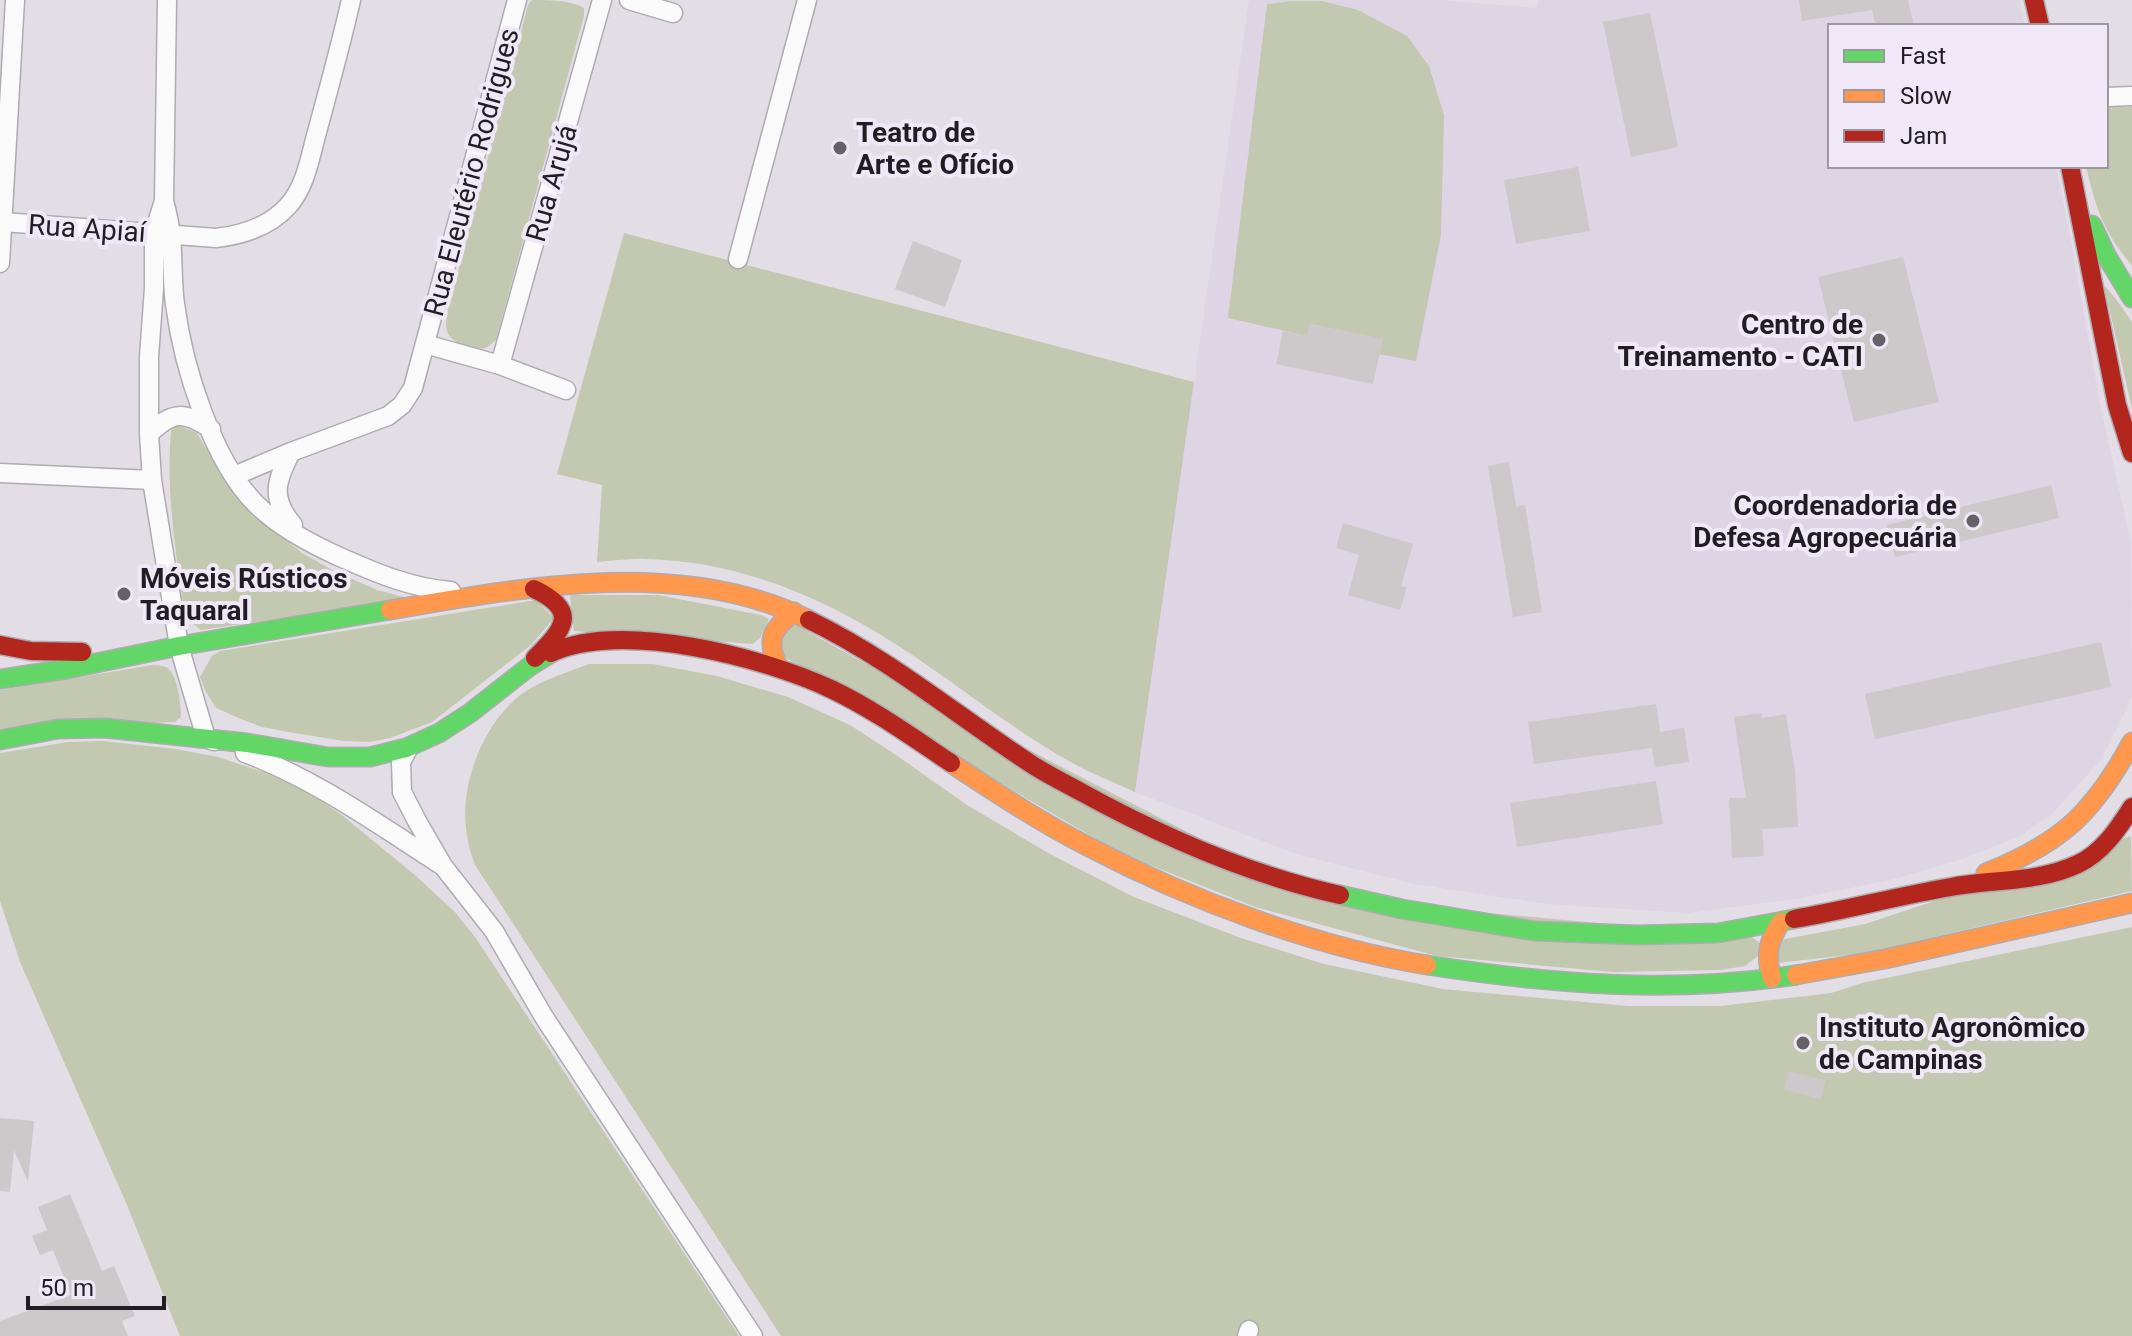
<svg xmlns="http://www.w3.org/2000/svg" width="2132" height="1336" font-family="Roboto,sans-serif">
<style>
.built{fill:#ddd4e4}
.green{fill:#c3c8b1}
.building{fill:#cdc8c9}
.lines{fill:none;stroke-linecap:round;stroke-linejoin:round}
.street-casing{stroke:#aeabb1;stroke-width:21}
.fast-casing{stroke:#aeabb1;stroke-width:21}
.slow-casing{stroke:#aeabb1;stroke-width:21}
.jam-casing{stroke:#aeabb1;stroke-width:21}
.street{stroke:#fbfafb;stroke-width:18}
.fast{stroke:#63d668;stroke-width:18}
.slow{stroke:#ff974d;stroke-width:18}
.jam{stroke:#b3261e;stroke-width:18}
.poi-dot{fill:#656167;stroke:#f0e8f7;stroke-width:3}
.labels{text-anchor:middle;stroke-width:8;stroke-linejoin:round;paint-order:stroke}
.poi-label{font-size:28px;font-weight:bold;fill:#211e23;stroke:#f0e8f7;text-anchor:start}
.street-label{font-size:28px;fill:#211e23;stroke:#f0e8f7}
</style>
<rect width="100%" height="100%" fill="#e3dee6"/>
<path class="built" d="M 1249,0 L 1440,0 L 1536,8 L 1539,0 L 2019,0 L 2025,26 L 1830,26 L 1830,166 L 2056,166 L 2071,241 L 2100,404 L 2131,543 L 2132,697 L 2100,761 L 2052,814 L 2018,837 L 1962,859 L 1895,879 L 1796,899 L 1688,913 L 1548,904 L 1414,884 L 1296,854 L 1135,792 Z"/>
<path class="green" d="M 532,0 C 549,0 571,0 584,8 L 584,16 L 496,340 C 492,343 489,347 485,348 C 476,351 454,344 449,335 C 444,328 447,316 448,309 L 528,5 Z
M 1291,1 L 1322,1 L 1358,10 L 1407,36 L 1429,66 L 1444,115 L 1441,235 L 1416,361 L 1379,354 L 1382,339 L 1310,324 L 1307,336 L 1228,318 L 1267,4 Z
M 2106,107 L 2132,107 L 2132,266 C 2103,230 2096,210 2086,166 L 2106,166 Z
M 624,233 L 1194,382 L 1135,792 C 1113,782 1090,773 1069,761 C 1008,727 955,682 897,645 C 821,596 737,561 646,559 C 630,558 613,561 597,562 L 602,485 L 557,474 Z
M 2104,285 L 2116,299 L 2132,322 L 2132,409 Z
M 178,425 L 197,433 L 226,482 L 247,509 L 302,553 L 334,571 L 377,590 L 412,599 L 201,630 L 191,622 L 184,609 C 175,550 166,490 171,430 Z
M 570,595 L 658,595 L 761,615 L 769,619 L 760,638 L 753,644 L 574,631 Z
M 536,600 L 554,618 L 531,645 L 432,722 L 390,738 L 370,742 L 344,741 L 288,732 L 262,727 L 241,719 L 216,708 L 205,690 L 200,677 L 212,656 L 220,651 Z
M 794,624 L 911,689 L 1313,897 L 1751,937 L 1761,943 L 1758,956 L 1745,966 L 1721,970 L 1613,972 L 1437,956 L 1255,907 L 1120,853 L 781,655 L 780,638 Z
M 589,664 L 653,664 L 717,676 L 788,697 L 850,725 L 896,755 L 967,805 L 1050,854 L 1134,897 L 1238,937 L 1324,964 L 1443,989 L 1628,1006 L 1721,1006 L 1831,993 L 1862,983 L 2132,927 L 2132,1336 L 781,1336 L 475,865 C 472,856 468,845 467,835 C 458,786 484,719 526,691 C 545,679 568,672 589,664 Z
M 153,665 C 157,665 163,666 166,667 C 178,674 181,704 181,717 L 175,722 L 0,729 L 0,690 Z
M 103,741 L 176,749 L 218,757 L 266,773 L 312,794 L 343,816 L 416,876 L 455,912 L 475,937 L 739,1336 L 180,1336 L 127,1205 L 20,962 L 0,901 L 0,753 L 68,742 Z
M 2131,836 L 2132,891 L 1866,953 L 1778,963 L 1780,940 L 1865,924 Z"/>
<path class="building" d="M 1799,0 L 1908,0 L 1914,26 L 1876,26 L 1872,10 L 1802,21 Z
M 1650,13 L 1678,147 L 1631,157 L 1603,22 Z
M 1578,167 L 1590,231 L 1516,244 L 1504,180 Z
M 913,241 L 962,260 L 945,307 L 895,289 Z
M 1903,257 L 1939,402 L 1854,422 L 1818,277 Z
M 1309,324 L 1383,339 L 1373,384 L 1276,364 L 1283,331 L 1307,336 Z
M 1509,462 L 1516,507 L 1525,505 L 1542,612 L 1513,617 L 1488,466 Z
M 2051,485 L 2059,518 L 1895,557 L 1887,525 Z
M 1343,523 L 1413,544 L 1401,586 L 1407,587 L 1400,610 L 1348,595 L 1359,555 L 1336,548 Z
M 2101,642 L 2111,687 L 1875,739 L 1865,694 Z
M 1656,704 L 1660,732 L 1684,728 L 1689,762 L 1655,767 L 1652,748 L 1534,764 L 1528,722 Z
M 1761,713 L 1762,718 L 1786,714 L 1795,772 L 1798,827 L 1762,829 L 1764,856 L 1732,858 L 1729,798 L 1746,798 L 1734,717 Z
M 1656,781 L 1663,824 L 1517,847 L 1510,803 Z
M 1788,1071 L 1826,1080 L 1821,1099 L 1784,1090 Z
M 0,1118 L 34,1121 L 28,1182 L 14,1150 L 10,1192 L 0,1191 Z
M 70,1194 L 102,1271 L 114,1266 L 135,1316 L 122,1321 L 128,1336 L 0,1336 L 0,1321 L 71,1295 L 53,1250 L 40,1255 L 32,1236 L 47,1230 L 38,1207 Z"/>
<g class="lines">
<g class="street-casing">
<path id="street" d="M 167,0 L 164,201 C 167,212 170,225 171,237 C 173,259 172,282 175,304 C 183,366 212,461 257,505 C 280,528 311,544 340,557 C 376,573 411,588 451,591
M 629,0 L 673,13
M 2106,97 L 2132,96
M 164,201 L 154,232 L 154,288 L 149,357 L 149,434 L 152,480 L 179,646 L 206,738 L 214,741
M 3,222 L 216,238 C 242,235 270,226 288,206 C 306,186 310,157 317,132 C 329,88 341,44 351,0
M 738,259 L 807,0
M 0,263 L 15,0
M 425,344 L 500,365 L 566,390
M 500,365 L 602,0
M 149,434 C 173,411 183,411 211,429
M 291,452 C 276,481 270,498 293,525
M 0,473 L 152,480
M 234,476 L 291,452 L 388,416 L 402,405 L 413,388 L 517,0
M 409,747 L 401,762 L 402,792 L 417,821 L 443,866 L 494,931 L 544,1017 L 753,1336
M 245,753 C 317,780 379,825 443,866
M 1247,1336 L 1249,1330"/>
</g>
<g class="fast-casing">
<path id="fast" d="M 2092,225 L 2106,255 L 2132,298
M 0,679 L 67,669 L 179,646 L 390,610
M 0,740 L 58,729 L 105,728 L 247,743 L 328,757 L 370,757 L 406,748 L 439,733 L 470,713 L 530,666 L 551,653
M 1340,895 L 1402,909 L 1534,931 L 1637,935 L 1718,933 L 1794,919
M 1427,965 C 1549,984 1672,994 1796,975"/>
</g>
<g class="slow-casing">
<path id="slow" d="M 390,610 C 524,587 682,557 809,620
M 779,668 C 766,641 770,630 794,612
M 951,763 C 995,792 1040,822 1087,846 C 1188,899 1314,947 1427,965
M 1986,873 C 2061,843 2093,814 2132,742
M 1796,975 L 1885,959 L 2132,903
M 1772,978 C 1765,956 1768,941 1781,922"/>
</g>
<g class="jam-casing">
<path id="jam" d="M 2034,0 L 2040,26
M 2070,166 L 2117,405 L 2132,453
M 534,589 C 580,611 564,629 535,658
M 809,620 C 888,658 955,714 1028,762 C 1044,773 1063,782 1081,792 C 1161,836 1250,875 1340,895
M 0,645 L 31,651 L 82,652
M 551,653 C 620,620 763,657 831,689 C 873,709 912,737 951,763
M 1794,919 C 1846,910 1898,896 1951,887 C 1993,879 2038,883 2078,864 C 2102,853 2118,829 2132,807"/>
</g>
<use href="#street" class="street"/>
<use href="#fast" class="fast"/>
<use href="#slow" class="slow"/>
<use href="#jam" class="jam"/>
</g>
<g class="poi-dot">
<circle cx="840" cy="148" r="8"/>
<circle cx="1879" cy="340" r="8"/>
<circle cx="1973" cy="521" r="8"/>
<circle cx="124" cy="594" r="8"/>
<circle cx="1803" cy="1043" r="8"/>
</g>
<g class="labels">
<g class="poi-label">
<text x="856" y="142">Teatro de<tspan x="856" dy="32">Arte e Ofício</tspan></text>
<text x="1863" y="334" text-anchor="end">Centro de<tspan x="1863" dy="32">Treinamento - CATI</tspan></text>
<text x="1957" y="515" text-anchor="end">Coordenadoria de<tspan x="1957" dy="32">Defesa Agropecuária</tspan></text>
<text x="140" y="588">Móveis Rústicos<tspan x="140" dy="32">Taquaral</tspan></text>
<text x="1819" y="1037">Instituto Agronômico<tspan x="1819" dy="32">de Campinas</tspan></text>
</g>
<g class="street-label">
<text transform="translate(471 172) rotate(-75)" y="10">Rua Eleutério Rodrigues</text>
<text transform="translate(551 183) rotate(-74)" y="10">Rua Arujá</text>
<text transform="translate(87 228) rotate(4)" y="10">Rua Apiaí</text>
</g>
</g>
<rect x="1828" y="24" width="280" height="144" fill="#f0e8f7" stroke="#9d97a2" stroke-width="2"/>
<rect x="1844" y="50" width="40" height="12" fill="#63d668" stroke="#9d97a2" stroke-width="2"/>
<text x="1900" y="64" font-size="24" fill="#211e23">Fast</text>
<rect x="1844" y="90" width="40" height="12" fill="#ff974d" stroke="#9d97a2" stroke-width="2"/>
<text x="1900" y="104" font-size="24" fill="#211e23">Slow</text>
<rect x="1844" y="130" width="40" height="12" fill="#b3261e" stroke="#9d97a2" stroke-width="2"/>
<text x="1900" y="144" font-size="24" fill="#211e23">Jam</text>
<path d="M28 1296v12h136v-12" fill="none" stroke="#211e23" stroke-width="4"/>
<text x="40" y="1296" font-size="24" fill="#211e23" stroke="#f0e8f7" stroke-width="6" paint-order="stroke">50 m</text>
</svg>
